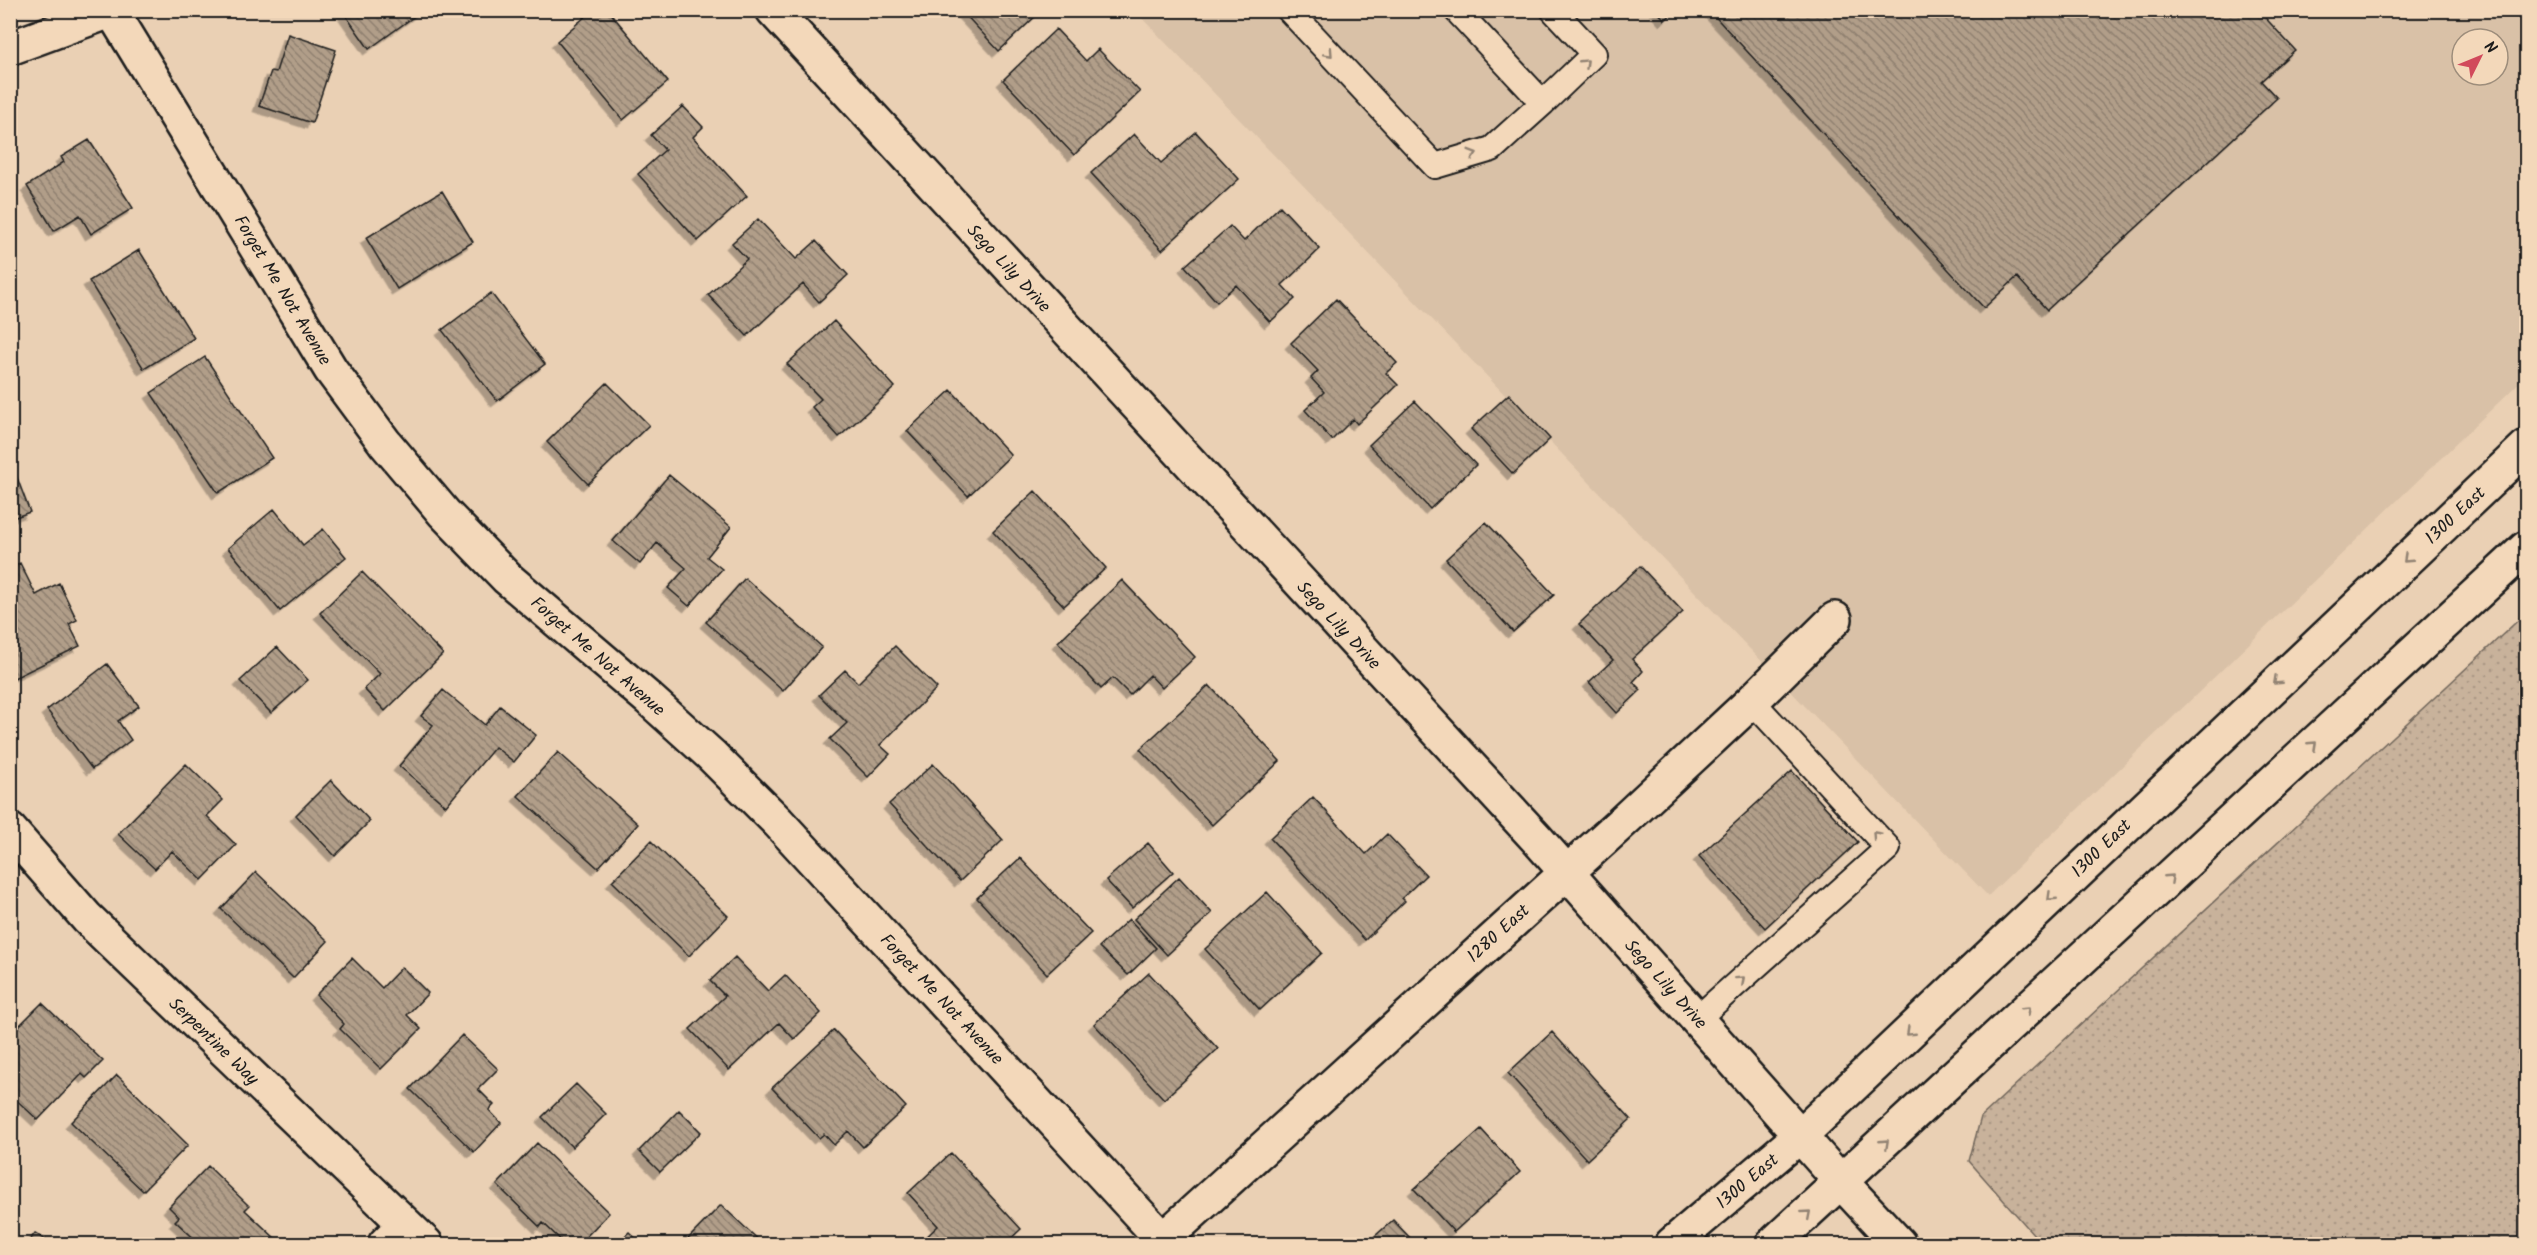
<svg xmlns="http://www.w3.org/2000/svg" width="2537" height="1255" font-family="Kalam,sans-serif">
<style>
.built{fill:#d9c1a7;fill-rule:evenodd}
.grass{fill:url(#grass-dots);stroke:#72675c;stroke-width:1.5}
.building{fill:url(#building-back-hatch);stroke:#1c1c1c;stroke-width:1.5;filter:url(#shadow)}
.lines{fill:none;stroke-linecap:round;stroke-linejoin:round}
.service-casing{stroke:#1c1c1c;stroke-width:28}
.minor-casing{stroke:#1c1c1c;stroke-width:38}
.tertiary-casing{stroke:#1c1c1c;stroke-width:38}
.secondary-casing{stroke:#1c1c1c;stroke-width:38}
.primary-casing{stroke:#1c1c1c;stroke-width:38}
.service{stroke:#f3d8ba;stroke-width:24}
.minor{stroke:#f3d8ba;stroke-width:33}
.tertiary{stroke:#f3d8ba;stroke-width:33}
.secondary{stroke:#f3d8ba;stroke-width:33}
.primary{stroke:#f3d8ba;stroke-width:33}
.oneway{stroke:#928373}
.labels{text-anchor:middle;stroke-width:6;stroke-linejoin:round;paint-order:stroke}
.street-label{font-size:18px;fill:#1c1c1c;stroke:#f3d8ba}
</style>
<defs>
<pattern id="grass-dots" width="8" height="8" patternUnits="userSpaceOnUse" patternTransform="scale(1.5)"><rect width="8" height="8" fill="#c8b29b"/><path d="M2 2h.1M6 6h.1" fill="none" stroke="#ab9885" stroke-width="1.8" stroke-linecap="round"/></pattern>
<pattern id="building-back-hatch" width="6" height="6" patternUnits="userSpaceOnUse" patternTransform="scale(1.5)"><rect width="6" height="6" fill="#b19e89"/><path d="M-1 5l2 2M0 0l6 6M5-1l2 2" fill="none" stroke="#8f806f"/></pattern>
<filter id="shadow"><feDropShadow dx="-5.5" dy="5.5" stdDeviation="0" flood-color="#0004"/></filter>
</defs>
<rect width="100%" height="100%" fill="#ead0b4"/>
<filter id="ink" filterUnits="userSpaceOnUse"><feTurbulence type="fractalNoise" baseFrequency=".0167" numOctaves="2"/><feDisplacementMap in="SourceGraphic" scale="12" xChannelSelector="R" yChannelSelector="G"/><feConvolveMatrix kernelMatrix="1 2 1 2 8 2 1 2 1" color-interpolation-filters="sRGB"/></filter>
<g filter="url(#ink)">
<path class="built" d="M 1135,11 L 2526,11 L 2526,376 L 1988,896 ZM 2462,39 L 2498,39 L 2498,75 L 2462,75 Z"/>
<path class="grass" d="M 2526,613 L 2526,1244 L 2042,1244 L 1969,1161 L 1981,1117 Z"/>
<path class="building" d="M 342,10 L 423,10 L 369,49 Z
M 593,10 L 608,10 L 668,82 L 623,120 L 557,41 Z
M 961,10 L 1042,10 L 999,51 Z
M 1656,10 L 1676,10 L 1665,20 Z
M 1709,10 L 2258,10 L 2295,50 L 2261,81 L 2277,98 L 2047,310 L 2017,277 L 1984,308 Z
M 1056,29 L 1086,61 L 1098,49 L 1140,92 L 1074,155 L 1003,80 Z
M 288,34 L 336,50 L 312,123 L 259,106 L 271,71 L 276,72 Z
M 683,106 L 703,127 L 693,137 L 747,196 L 698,241 L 638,174 L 665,150 L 651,135 Z
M 1196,132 L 1239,179 L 1162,250 L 1091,173 L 1134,134 L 1161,163 Z
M 89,140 L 133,208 L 91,234 L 80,215 L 54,231 L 27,186 L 64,162 L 61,157 Z
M 442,191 L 473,242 L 397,289 L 366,238 Z
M 1280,206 L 1320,249 L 1282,285 L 1295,299 L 1270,322 L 1236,285 L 1217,302 L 1185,266 L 1230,226 L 1244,241 Z
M 758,219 L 796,259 L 816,241 L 848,275 L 819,302 L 803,284 L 747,336 L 708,295 L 747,259 L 732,243 Z
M 139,250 L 194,338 L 144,369 L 89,281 Z
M 491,293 L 545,364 L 497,401 L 442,330 Z
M 1336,299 L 1397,363 L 1386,373 L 1398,385 L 1357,424 L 1353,419 L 1332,440 L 1305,410 L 1324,392 L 1311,378 L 1318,371 L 1291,343 Z
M 834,321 L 895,387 L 839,437 L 812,407 L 821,399 L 787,364 Z
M 205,357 L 272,458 L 218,493 L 151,393 Z
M 607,383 L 649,425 L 588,484 L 547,442 Z
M 951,390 L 1011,455 L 968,496 L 907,431 Z
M 1509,394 L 1550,439 L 1513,474 L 1471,429 Z
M 1415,401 L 1476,465 L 1430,509 L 1369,445 Z
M 10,459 L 30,512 L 10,519 Z
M 669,475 L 731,527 L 707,557 L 722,569 L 689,606 L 668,588 L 686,568 L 657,543 L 640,564 L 613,541 Z
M 1035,491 L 1106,568 L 1064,606 L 993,531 Z
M 274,509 L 303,545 L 323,529 L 346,557 L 280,611 L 228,548 Z
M 1486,522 L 1554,595 L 1513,632 L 1446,559 Z
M 20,563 L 36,595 L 59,583 L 77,620 L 69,624 L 80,646 L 14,678 L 10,672 L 10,568 Z
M 1640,566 L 1683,612 L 1632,659 L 1643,671 L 1633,682 L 1641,690 L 1617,713 L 1589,682 L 1613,660 L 1579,624 Z
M 362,572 L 443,654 L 385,711 L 364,689 L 380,674 L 320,613 Z
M 745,578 L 822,647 L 783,691 L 706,622 Z
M 1122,580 L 1195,657 L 1162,688 L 1150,675 L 1130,695 L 1113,678 L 1101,689 L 1058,642 Z
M 895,646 L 937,688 L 880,745 L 890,754 L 868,777 L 830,739 L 847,723 L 819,695 L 845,670 L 858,683 Z
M 277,647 L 308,680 L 271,713 L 240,681 Z
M 107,664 L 139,706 L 118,721 L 131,740 L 92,769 L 47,710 Z
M 1209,685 L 1280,761 L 1212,825 L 1140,749 Z
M 443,690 L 485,725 L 500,706 L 536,735 L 514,762 L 495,747 L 446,806 L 399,766 L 433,725 L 421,716 Z
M 558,752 L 638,824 L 598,868 L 518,796 Z
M 186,764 L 223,800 L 207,816 L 236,845 L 202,880 L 172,851 L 155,869 L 118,834 Z
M 933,764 L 1003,840 L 960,881 L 889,804 Z
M 1792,771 L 1858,842 L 1765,928 L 1699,856 Z
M 331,780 L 370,821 L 335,856 L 296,815 Z
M 1313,797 L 1366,854 L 1387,834 L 1426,875 L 1402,898 L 1405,901 L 1365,940 L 1270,838 Z
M 651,841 L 728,916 L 689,956 L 612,881 Z
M 1148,843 L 1173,872 L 1132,908 L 1106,880 Z
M 1020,858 L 1091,933 L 1047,974 L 977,898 Z
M 256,872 L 328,941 L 293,978 L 221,909 Z
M 1179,877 L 1212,913 L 1167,955 L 1134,919 Z
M 1267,892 L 1322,953 L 1260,1010 L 1205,949 Z
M 1129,919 L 1156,948 L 1128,975 L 1099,947 Z
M 735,957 L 768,991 L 785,975 L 821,1013 L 794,1039 L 779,1023 L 729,1070 L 690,1029 L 725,996 L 710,981 Z
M 352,958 L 382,988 L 402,967 L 428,993 L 407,1015 L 421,1029 L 381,1069 L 340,1029 L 344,1024 L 316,995 Z
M 1149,973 L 1218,1049 L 1164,1099 L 1094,1024 Z
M 42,1003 L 103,1061 L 86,1078 L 82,1074 L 38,1120 L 10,1094 L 10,1035 Z
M 834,1030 L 906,1107 L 863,1147 L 848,1131 L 834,1145 L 824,1134 L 819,1138 L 772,1088 Z
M 1552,1032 L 1631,1119 L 1587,1160 L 1508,1073 Z
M 462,1035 L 498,1069 L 478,1089 L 494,1105 L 489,1110 L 501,1123 L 474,1152 L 410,1089 Z
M 117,1075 L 188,1145 L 143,1191 L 71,1122 Z
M 576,1084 L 606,1114 L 572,1147 L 542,1117 Z
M 679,1110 L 701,1132 L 660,1172 L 639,1151 Z
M 1481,1129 L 1520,1172 L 1454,1232 L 1414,1189 Z
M 537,1143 L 609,1213 L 579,1244 L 565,1244 L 543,1223 L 540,1227 L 497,1185 Z
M 951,1153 L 1021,1229 L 1005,1244 L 927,1244 L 923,1240 L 938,1226 L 908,1193 Z
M 208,1166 L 249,1206 L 245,1210 L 276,1239 L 271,1244 L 200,1244 L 175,1221 L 179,1217 L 169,1207 Z
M 721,1205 L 763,1244 L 683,1244 Z
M 1393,1220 L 1416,1244 L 1366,1244 Z
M 629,1232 L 642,1244 L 617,1244 Z
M 35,1233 L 53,1244 L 27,1244 Z"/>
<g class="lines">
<g class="service-casing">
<path id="service" d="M 1289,10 L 1435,166 L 1492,149 L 1543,103 L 1456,10
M 1543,103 L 1594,54 L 1553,10
M 1697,1019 L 1888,848 L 1752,701"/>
</g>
<g class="minor-casing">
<path id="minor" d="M 112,11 L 331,370 L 385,443 L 444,513 L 507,578 L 649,699 L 711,755 L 778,822 L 1163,1240
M 10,48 L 113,10
M 10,830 L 87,918 L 426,1244
M 385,1244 L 405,1224
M 1158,1244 L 1618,826 L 1752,701 L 1835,619"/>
</g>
<g class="tertiary-casing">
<path id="tertiary" d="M 1842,1183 L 1899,1244"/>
</g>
<g class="secondary-casing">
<path id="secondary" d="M 773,10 L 1537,839 L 1842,1183"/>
</g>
<g class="primary-casing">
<path id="primary" d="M 1672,1244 L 1801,1135 L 2526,447
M 1773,1244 L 2526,548"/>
</g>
<use href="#service" class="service"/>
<use href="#minor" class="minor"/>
<use href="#tertiary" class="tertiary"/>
<use href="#secondary" class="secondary"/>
<use href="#primary" class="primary"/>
</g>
<defs><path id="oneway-chevron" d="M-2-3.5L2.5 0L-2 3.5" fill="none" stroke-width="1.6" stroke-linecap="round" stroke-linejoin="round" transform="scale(1.5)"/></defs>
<g class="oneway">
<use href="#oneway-chevron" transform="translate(1329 53) rotate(47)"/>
<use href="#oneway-chevron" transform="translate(1585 63) rotate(-44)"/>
<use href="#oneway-chevron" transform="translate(1473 154) rotate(-17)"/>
<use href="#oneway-chevron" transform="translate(2407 559) rotate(137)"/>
<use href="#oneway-chevron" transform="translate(2277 681) rotate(137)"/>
<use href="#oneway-chevron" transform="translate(2313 745) rotate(-43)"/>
<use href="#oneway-chevron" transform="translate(1876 835) rotate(-133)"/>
<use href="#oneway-chevron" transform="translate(2170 878) rotate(-43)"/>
<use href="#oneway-chevron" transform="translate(2051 897) rotate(136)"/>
<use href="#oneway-chevron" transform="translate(1741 980) rotate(-42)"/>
<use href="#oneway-chevron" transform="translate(2027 1010) rotate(-43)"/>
<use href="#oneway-chevron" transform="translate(1910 1032) rotate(136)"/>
<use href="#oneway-chevron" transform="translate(1885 1143) rotate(-43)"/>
<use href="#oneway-chevron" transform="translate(1807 1214) rotate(-41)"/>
</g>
</g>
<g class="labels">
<g class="street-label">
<text transform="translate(1009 268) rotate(47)" y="6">Sego Lily Drive</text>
<text transform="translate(283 290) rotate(59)" y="6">Forget Me Not Avenue</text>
<text transform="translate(2455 515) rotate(-43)" y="6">1300 East</text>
<text transform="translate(1339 625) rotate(47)" y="6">Sego Lily Drive</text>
<text transform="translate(598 656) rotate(41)" y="6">Forget Me Not Avenue</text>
<text transform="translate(2101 848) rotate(-44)" y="6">1300 East</text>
<text transform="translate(1498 933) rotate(-42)" y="6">1280 East</text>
<text transform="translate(1666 984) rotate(48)" y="6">Sego Lily Drive</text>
<text transform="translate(942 999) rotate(47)" y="6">Forget Me Not Avenue</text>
<text transform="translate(214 1041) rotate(44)" y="6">Serpentine Way</text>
<text transform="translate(1747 1181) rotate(-40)" y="6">1300 East</text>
</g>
</g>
<rect width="2537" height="1255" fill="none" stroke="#f3d8ba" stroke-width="36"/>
<rect x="18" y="18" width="2501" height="1219" fill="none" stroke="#1c1c1c" stroke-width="2" filter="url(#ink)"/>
<g transform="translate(2480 57) rotate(47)"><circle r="28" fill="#f3d8ba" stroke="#9d8d7b" stroke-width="1.5"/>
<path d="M0-4.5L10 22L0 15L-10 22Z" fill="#d1495b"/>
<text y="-9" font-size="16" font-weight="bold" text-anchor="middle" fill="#1c1c1c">N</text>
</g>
</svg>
